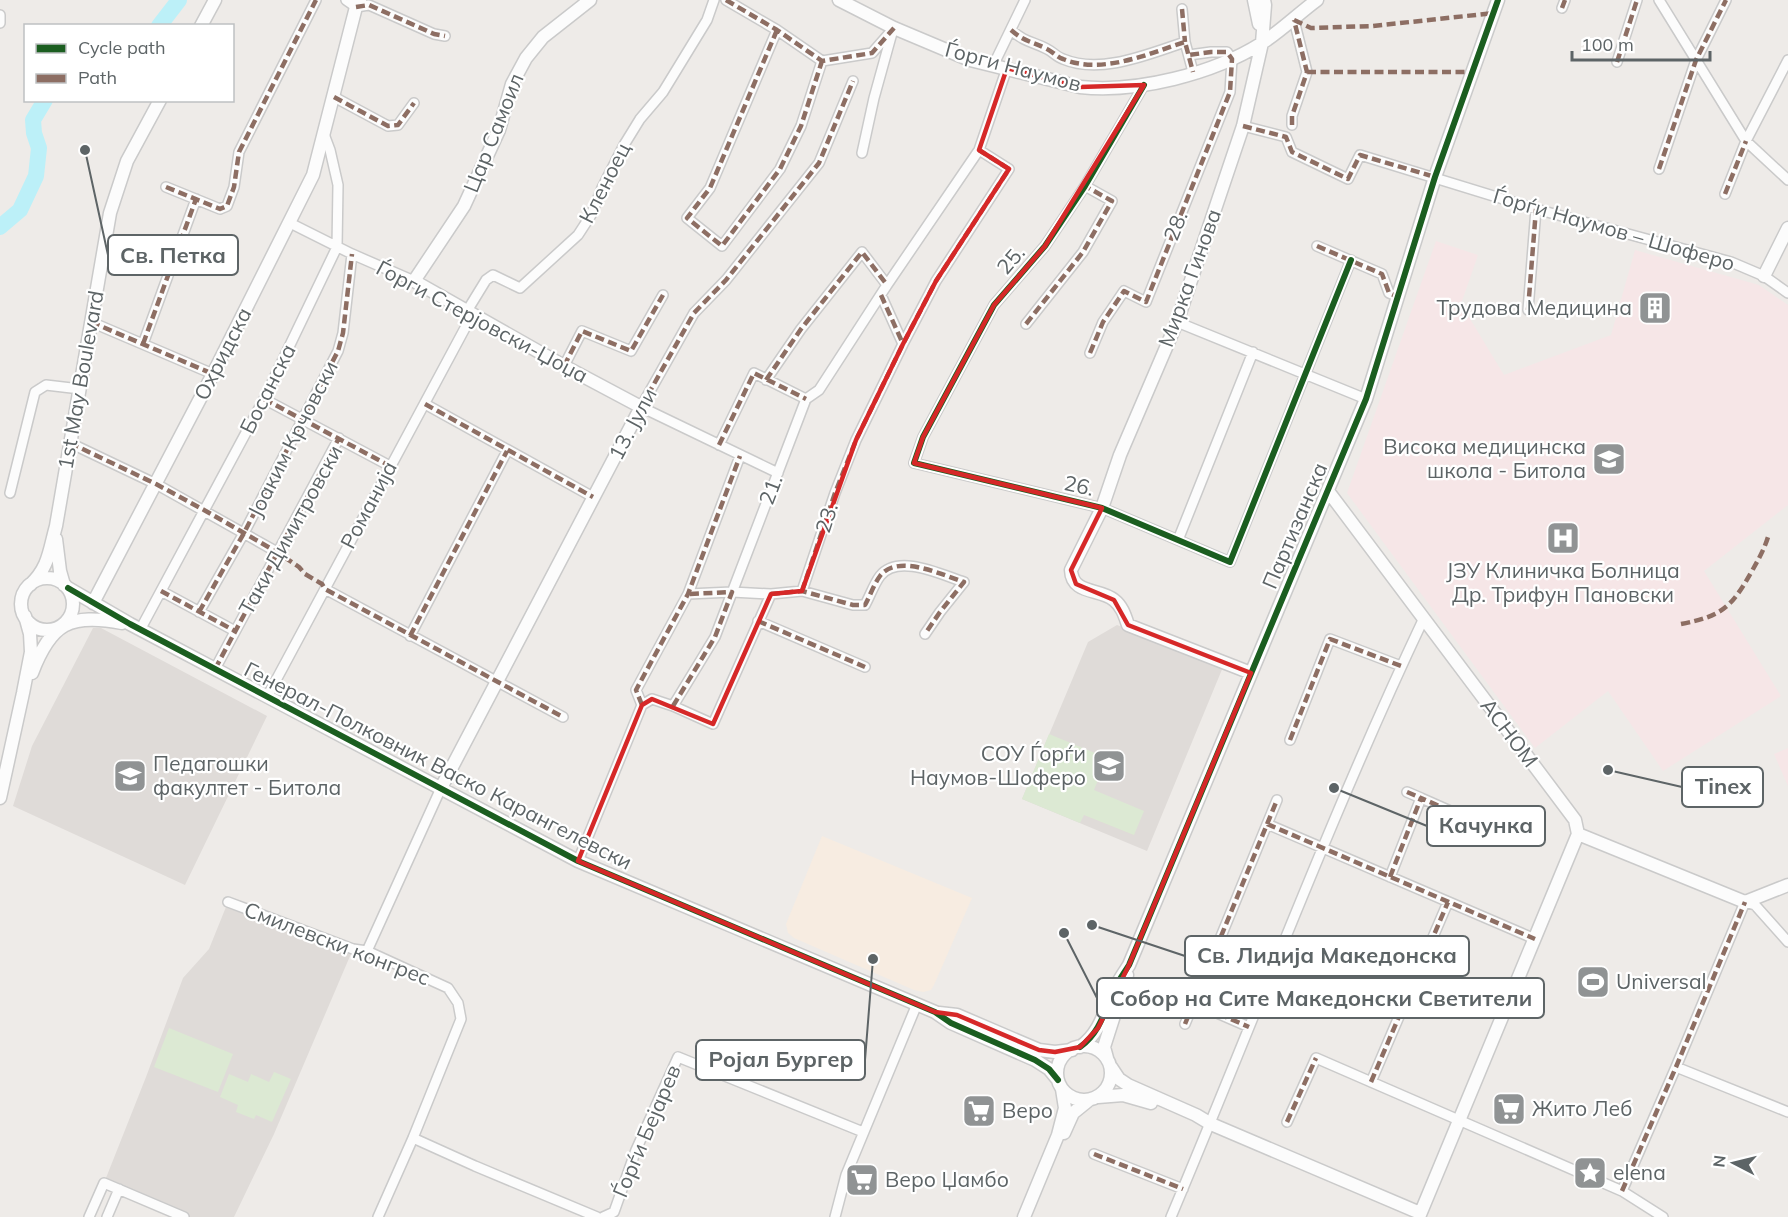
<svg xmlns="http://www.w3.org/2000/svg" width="1788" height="1217" font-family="Mulish,sans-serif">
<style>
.commercial{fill:#f7ece1}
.education{fill:#dfdbd8}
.medical{fill:#f6e6e7}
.green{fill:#dce9d3}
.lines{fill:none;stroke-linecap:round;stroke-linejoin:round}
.river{stroke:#bcf0f8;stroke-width:16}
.street-casing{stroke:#cacaca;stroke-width:12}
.secondary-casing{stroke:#cacaca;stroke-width:15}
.street{stroke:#fcfcfc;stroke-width:9}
.secondary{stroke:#fcfcfc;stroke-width:12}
.quiet{stroke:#8d6e63;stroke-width:4.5;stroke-dasharray:9 4.5;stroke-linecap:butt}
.cycleway-casing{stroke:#fff;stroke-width:10}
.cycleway{stroke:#1b5e20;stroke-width:6}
.marked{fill:none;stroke:#d62828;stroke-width:4.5;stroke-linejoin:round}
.labels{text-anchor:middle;stroke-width:4.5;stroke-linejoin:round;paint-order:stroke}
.street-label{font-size:21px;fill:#5d6466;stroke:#fff}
.poi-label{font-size:21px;fill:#5d6466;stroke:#fff;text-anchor:start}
.leader{fill:none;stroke:#5d6466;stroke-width:2}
.callout-dot{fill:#5d6466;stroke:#fff;stroke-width:2}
.callout{fill:#fff;stroke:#5d6466;stroke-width:2}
.callout-label{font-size:22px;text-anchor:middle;font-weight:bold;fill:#5d6466}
</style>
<rect width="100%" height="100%" fill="#eeebe8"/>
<path class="commercial" d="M 822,836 L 972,898 L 934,985 L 931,990 L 923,992 L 914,990 L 794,938 L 788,933 L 786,924 Z"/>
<path class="education" d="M 1117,625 L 1223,667 L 1147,851 L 1022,799 L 1088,642 Z
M 93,628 L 101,628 L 267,716 L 185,885 L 13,806 L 32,746 Z
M 228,902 L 353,949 L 274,1134 L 234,1217 L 184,1217 L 104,1183 L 146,1077 L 183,978 L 209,949 Z"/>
<path class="medical" d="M 1436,241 L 1478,255 L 1461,304 L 1504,375 L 1611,335 L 1635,250 L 1759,285 L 1788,305 L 1788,505 L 1704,571 L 1781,696 L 1663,771 L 1608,691 L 1535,748 L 1347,493 Z
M 1788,748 L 1788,786 L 1774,754 Z"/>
<path class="green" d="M 1049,734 L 1107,758 L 1094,790 L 1144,811 L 1134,835 L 1084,815 L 1080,823 L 1022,799 Z
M 169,1028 L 233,1054 L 218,1092 L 154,1067 Z
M 274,1072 L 291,1079 L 272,1122 L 256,1115 L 254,1119 L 236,1112 L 238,1105 L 220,1097 L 229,1074 L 248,1082 L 251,1074 L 269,1082 Z"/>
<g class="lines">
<path class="river" d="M 159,26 L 179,0
M 0,227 L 20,210 L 36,176 L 39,148 L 34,133 L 33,120 L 45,100"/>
<g class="street-casing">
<path id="street" d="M 346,0 L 356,7 L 369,5 L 434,34 L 445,36
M 726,0 L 777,30 L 822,61 L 872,53 L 894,28
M 1659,0 L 1746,141 L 1788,180
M 1562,8 L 1565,0
M 1182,9 L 1185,42
M 0,15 L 0,23
M 777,30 L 710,188 L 687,218 L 722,246 L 780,169 L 801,126 L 822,61
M 1011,30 C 1026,43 1032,41 1047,49 C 1053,52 1057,57 1063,59 C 1101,75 1148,54 1185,42 L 1193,72
M 1617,62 L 1637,0
M 993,66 L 1025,0
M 1144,85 L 1085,186 L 1045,246 L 994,305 L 923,437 L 914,463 L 1102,508 L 1230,562 L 1351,260
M 334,97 L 388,126 L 398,125 L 414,103
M 1292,125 L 1292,116 L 1307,72 L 1294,20
M 1243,126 L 1286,137 L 1292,152 L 1348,179 L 1360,155 L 1536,209 L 1731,262 L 1764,276 L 1788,293
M 862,153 L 874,98 L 892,33
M 1659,169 L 1696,60 L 1726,0
M 166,187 L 220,209 L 227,206 L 234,187 L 239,152 L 316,0
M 1725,194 L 1746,141 L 1788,60
M 290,223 L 352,254 L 414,281
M 1317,246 L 1382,274 L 1389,293 L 1398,297
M 881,295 L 903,344
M 1528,310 L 1536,209
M 467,311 L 486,280 L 493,275 L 520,288 L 578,235 L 591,215 L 602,188 L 624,145 L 640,119 L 663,92 L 707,20 L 714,0
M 91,322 L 213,374
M 1177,322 L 1366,399
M 1026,324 L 1083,252 L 1112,201 L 1085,186
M 143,344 L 196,199
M 1090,353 L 1103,322 L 1124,291 L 1146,302 L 1230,92 L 1232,59 L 1227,52 L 1211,52 L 1189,55
M 564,366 L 582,331 L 631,351 L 663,295
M 766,380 L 801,329 L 862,252 L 887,285
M 264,399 L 390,466
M 425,404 L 593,497
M 70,443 L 156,484 L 277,552
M 719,445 L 754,373 L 806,399
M 778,473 L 641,407 L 694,313 L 726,280 L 819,163 L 853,81
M 10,493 L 35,392 L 46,385 L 80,389
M 1178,540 L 1253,352
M 325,589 L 563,717
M 161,591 L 235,631
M 802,591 L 835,493 L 856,440 L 903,344 L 936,281 L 1009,169 L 979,150
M 688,594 L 732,592 L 771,594 L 802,591 L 853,605 L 865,605 C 870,596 874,584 880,576 C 898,553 942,575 964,582 L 940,612 L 925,634
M 199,612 L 244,533 L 338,351 L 343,333 L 352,254
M 758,621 L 865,667
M 140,630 L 264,399 L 337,247 L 338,185 L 330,150 L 324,134
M 410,636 L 507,451
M 215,669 L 339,438
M 267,697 L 472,315
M 642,705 L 636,690 L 688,594 L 740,456
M 673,706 L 715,637 L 806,399 L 819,390 L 887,285 L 979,150 L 1007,68
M 1290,740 L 1330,639 L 1401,666
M 1407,792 L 1421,798
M 1267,824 L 1535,939
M 578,861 L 642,705 L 652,699 L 673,706 L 713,724 L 771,594
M 1390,877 L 1421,798 L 1464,817
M 228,902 L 353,949 L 367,951 L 448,988 L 458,1003 L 461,1019 L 413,1138 L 378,1217
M 367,951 L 441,788
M 1332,962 L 1409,993
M 1194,1003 L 1249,1027
M 1185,1024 L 1277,800
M 1676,1067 L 1788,1112
M 1371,1082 L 1448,902
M 1287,1122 L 1316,1058 L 1622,1191 L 1663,1217
M 413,1138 L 475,1166 L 597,1217
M 1094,1154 L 1183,1189
M 1622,1191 L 1676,1067 L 1745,902 L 1755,905 L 1788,942
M 89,1217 L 104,1183 L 184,1217
M 107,1217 L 119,1189
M 603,1217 L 614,1212 L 636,1150 L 678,1057 L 863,1132
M 835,1217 L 846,1175 L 917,1004
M 1171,1217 C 1255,1018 1331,815 1423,620"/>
</g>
<g class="secondary-casing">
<path id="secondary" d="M 839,0 L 894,28 L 970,60 L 1080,87 C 1137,93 1213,74 1262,43 C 1282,30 1298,14 1317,0
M 1254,0 L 1259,24
M 201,26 L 215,0
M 1764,276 L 1788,228
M 1328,491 L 1575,820 L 1578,834
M 56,539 L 60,571 L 64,585
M21 604a26 26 0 1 1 52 0a26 26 0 1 1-52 0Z
M 30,585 C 49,567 49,551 56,526 L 110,213 L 127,161 L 160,100
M 68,588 L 130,624 L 578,861 L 935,1012 L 951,1023 L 1035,1060 L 1049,1069 L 1058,1080
M 93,603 L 213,374 L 313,175 L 356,7 L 360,0
M 32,673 C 51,623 70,613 122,623
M 1251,673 L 1128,625 C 1125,616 1122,606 1114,600 C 1100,588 1072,595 1071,570 L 1102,508 L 1120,455 L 1177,322 L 1243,126 L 1262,43 L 1265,5 L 1264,0
M 441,788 L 641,407 L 564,366 L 414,281 L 464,206 L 499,130 L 512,84 L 526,58 L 543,37 L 590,0
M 0,798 L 23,693 L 31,652 L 30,634 L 25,616
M 1578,834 L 1745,902 L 1788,885
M 939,1013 L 957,1015 L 1039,1050 L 1055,1052 L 1072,1050
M1057 1073a27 27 0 1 1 54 0a27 27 0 1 1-54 0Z
M 1080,1047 C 1100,1033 1105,1010 1114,990 C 1118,981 1124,973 1129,965 L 1366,399 L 1435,177 L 1498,0
M 1107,1058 L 1104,1047 L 1127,975
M 1111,1067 L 1119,1079 L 1128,1085 L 1196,1115 L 1211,1124 L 1420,1213
M 1098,1097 L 1123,1095 L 1151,1103
M 1064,1133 L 1073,1113 L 1089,1100
M 1024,1217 L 1058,1135 L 1065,1108 L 1062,1089
M 1419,1217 L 1578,834"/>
</g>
<use href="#street" class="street"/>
<use href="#secondary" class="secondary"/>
<path class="quiet" d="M 726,0 L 777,30 L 822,61 L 872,53 L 894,28
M 356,7 L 369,5 L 434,34 L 445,36
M 1562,8 L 1565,0
M 1182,9 L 1185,42
M 1294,20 L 1311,28 L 1373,26 L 1494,13
M 777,30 L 710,188 L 687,218 L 722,246 L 780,169 L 801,126 L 822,61
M 1011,30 C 1026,43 1032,41 1047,49 C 1053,52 1057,57 1063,59 C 1101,75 1148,54 1185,42 L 1193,72
M 1617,62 L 1637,0
M 1307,72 L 1472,72
M 334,97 L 388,126 L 398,125 L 414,103
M 1292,125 L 1292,116 L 1307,72 L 1294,20
M 1243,126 L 1286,137 L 1292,152 L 1348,179 L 1360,155 L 1435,177
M 1659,169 L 1696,60 L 1726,0
M 166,187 L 220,209 L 227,206 L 234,187 L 239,152 L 316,0
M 1725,194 L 1746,141
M 1317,246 L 1382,274 L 1389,293 L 1398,297
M 881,295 L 903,344
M 1528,310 L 1536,209
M 91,322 L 213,374
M 1026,324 L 1083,252 L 1112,201 L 1085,186
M 143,344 L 196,199
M 1090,353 L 1103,322 L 1124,291 L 1146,302 L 1230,92 L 1232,59 L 1227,52 L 1211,52 L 1189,55
M 564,366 L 582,331 L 631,351 L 663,295
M 766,380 L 801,329 L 862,252 L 887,285
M 264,399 L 390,466
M 425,404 L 593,497
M 641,407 L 694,313 L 726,280 L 819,163 L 853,81
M 70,443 L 156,484 L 204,510 L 277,552 L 299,567 L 305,574 L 322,584 L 325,589 L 563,717
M 719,445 L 754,373 L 806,399
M 161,591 L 235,631
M 802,591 L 835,493 L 856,440 L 903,344 L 936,281 L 1009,169 L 979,150
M 771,594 L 802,591 L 853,605 L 865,605 C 870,596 874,584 880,576 C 898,553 942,575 964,582 L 940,612 L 925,634
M 199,612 L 244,533 L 338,351 L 343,333 L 352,254
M 758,621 L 865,667
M 1681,624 C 1722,616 1731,608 1752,571 C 1758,560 1764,550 1768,537
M 410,636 L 507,451
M 215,669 L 339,438
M 642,705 L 636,690 L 688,594 L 740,456
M 673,706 L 715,637 L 732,592 L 688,594
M 1290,740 L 1330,639 L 1401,666
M 1407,792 L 1421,798
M 1267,824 L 1535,939
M 1390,877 L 1421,798 L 1464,817
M 1332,962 L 1409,993
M 1194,1003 L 1249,1027
M 1185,1024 L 1277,800
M 1371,1082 L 1448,902
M 1287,1122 L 1316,1058
M 1094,1154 L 1183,1189
M 1622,1191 L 1676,1067 L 1745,902"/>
<g class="cycleway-casing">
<path id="cycleway" d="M 1144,85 L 1085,186 L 1045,246 L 994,305 L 923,437 L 914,463 L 1102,508 L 1230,562 L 1351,260
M 68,588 L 130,624 L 578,861 L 935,1012 L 951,1023 L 1035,1060 L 1049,1069 L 1058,1080
M 1080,1047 C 1100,1033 1105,1010 1114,990 C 1118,981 1124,973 1129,965 L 1366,399 L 1435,177 L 1498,0"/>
</g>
<use href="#cycleway" class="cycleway"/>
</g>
<path class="marked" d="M 1007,68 L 1080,87 L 1144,85 L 1045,246 L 994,305 L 923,437 L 914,463 L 1102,508 L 1071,570 L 1076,584 L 1114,600 L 1128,625 L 1251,673 L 1129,965 L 1098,1028 L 1080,1047 L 1055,1052 L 1039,1050 L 957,1015 L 935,1012 L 578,861 L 642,705 L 652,699 L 713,724 L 771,594 L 802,591 L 856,440 L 903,344 L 936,281 L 1009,169 L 979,150 Z"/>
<defs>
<g id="building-square" transform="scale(1.725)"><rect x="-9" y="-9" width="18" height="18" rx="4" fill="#909394" stroke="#fff"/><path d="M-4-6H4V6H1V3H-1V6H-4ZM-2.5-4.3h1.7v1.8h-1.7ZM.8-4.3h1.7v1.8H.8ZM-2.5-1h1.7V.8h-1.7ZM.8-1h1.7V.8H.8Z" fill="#fff"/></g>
<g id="university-square" transform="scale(1.725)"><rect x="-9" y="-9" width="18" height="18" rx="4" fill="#909394" stroke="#fff"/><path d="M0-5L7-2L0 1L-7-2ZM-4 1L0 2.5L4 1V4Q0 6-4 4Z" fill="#fff"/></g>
<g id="hospital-square" transform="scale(1.725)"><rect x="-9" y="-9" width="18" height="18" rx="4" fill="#909394" stroke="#fff"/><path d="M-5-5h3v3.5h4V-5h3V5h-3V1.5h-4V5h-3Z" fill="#fff"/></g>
<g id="school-square" transform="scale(1.725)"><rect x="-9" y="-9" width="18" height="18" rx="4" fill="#909394" stroke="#fff"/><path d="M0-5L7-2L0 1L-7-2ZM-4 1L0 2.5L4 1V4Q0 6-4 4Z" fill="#fff"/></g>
<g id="stadium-square" transform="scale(1.725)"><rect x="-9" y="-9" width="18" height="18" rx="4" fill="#909394" stroke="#fff"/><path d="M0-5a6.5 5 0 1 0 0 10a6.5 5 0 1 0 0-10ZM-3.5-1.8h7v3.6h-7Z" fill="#fff"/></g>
<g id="supermarket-square" transform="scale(1.725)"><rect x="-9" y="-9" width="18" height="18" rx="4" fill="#909394" stroke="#fff"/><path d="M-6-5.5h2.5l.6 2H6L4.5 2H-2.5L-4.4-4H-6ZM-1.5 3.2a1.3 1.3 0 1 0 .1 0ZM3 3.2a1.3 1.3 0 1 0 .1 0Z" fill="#fff"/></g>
<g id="sight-square" transform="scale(1.725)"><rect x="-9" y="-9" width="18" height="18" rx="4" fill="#909394" stroke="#fff"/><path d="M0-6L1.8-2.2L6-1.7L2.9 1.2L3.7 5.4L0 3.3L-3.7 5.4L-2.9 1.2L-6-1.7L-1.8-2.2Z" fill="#fff"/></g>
</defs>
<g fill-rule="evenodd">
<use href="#building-square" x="1655" y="308"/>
<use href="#university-square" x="1609" y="459"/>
<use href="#hospital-square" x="1563" y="538"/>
<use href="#school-square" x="1109" y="766"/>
<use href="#university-square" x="130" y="776"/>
<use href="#stadium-square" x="1593" y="982"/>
<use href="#supermarket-square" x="1509" y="1109"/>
<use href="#supermarket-square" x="979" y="1111"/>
<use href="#sight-square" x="1590" y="1173"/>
<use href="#supermarket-square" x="862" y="1180"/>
</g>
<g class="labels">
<g class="street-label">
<text transform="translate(1013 67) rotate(15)" y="7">Ѓорги Наумов</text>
<text transform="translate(494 133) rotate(-68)" y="7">Цар Самоил</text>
<text transform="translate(605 183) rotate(-63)" y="7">Кленоец</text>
<text transform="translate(1176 226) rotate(-68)" y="7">28.</text>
<text transform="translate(1614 230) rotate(16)" y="7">Ѓорѓи Наумов – Шоферо</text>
<text transform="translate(1011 260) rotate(-49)" y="7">25.</text>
<text transform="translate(1190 278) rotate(-70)" y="7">Мирка Гинова</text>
<text transform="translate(482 322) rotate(28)" y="7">Ѓорги Стерјовски-Џоџа</text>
<text transform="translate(223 354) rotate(-63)" y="7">Охридска</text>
<text transform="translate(81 380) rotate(-80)" y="7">1st May Boulevard</text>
<text transform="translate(268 389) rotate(-63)" y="7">Босанска</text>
<text transform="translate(633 424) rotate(-62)" y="7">13. Јули</text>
<text transform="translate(293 439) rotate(-63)" y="7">Јоаким Крчовски</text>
<text transform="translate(1079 486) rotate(13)" y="7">26.</text>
<text transform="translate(771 490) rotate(-69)" y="7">21.</text>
<text transform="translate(369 505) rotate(-62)" y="7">Романија</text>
<text transform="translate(827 518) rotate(-72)" y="7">23.</text>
<text transform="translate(1295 526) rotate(-67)" y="7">Партизанска</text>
<text transform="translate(291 530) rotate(-61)" y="7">Таки Димитровски</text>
<text transform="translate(1509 733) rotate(53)" y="7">АСНОМ</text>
<text transform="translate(438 766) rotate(27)" y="7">Генерал-Полковник Васко Карангелевски</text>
<text transform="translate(337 944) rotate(21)" y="7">Смилевски конгрес</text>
<text transform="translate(647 1131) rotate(-67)" y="7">Ѓорѓи Бејарев</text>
</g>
<g class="poi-label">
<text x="1632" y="315" text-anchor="end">Трудова Медицина</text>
<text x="1586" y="454" text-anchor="end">Висока медицинска<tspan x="1586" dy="24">школа - Битола</tspan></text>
<text x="1563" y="578" text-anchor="middle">ЈЗУ Клиничка Болница<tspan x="1563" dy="24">Др. Трифун Пановски</tspan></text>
<text x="1086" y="761" text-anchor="end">СОУ Ѓорѓи<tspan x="1086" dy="24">Наумов-Шоферо</tspan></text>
<text x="153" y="771">Педагошки<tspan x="153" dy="24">факултет - Битола</tspan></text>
<text x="1616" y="989">Universal</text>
<text x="1532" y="1116">Жито Леб</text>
<text x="1002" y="1118">Веро</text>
<text x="1613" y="1180">elena</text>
<text x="885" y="1187">Веро Џамбо</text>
</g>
</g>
<path class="leader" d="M85 150L108 255M1608 770L1682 787M1334 788L1427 826M1092 925L1185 956M1064 933L1097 998M873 959L865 1060"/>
<g class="callout-dot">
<circle cx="85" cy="150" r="6"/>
<circle cx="1608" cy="770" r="6"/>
<circle cx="1334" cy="788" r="6"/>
<circle cx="1092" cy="925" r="6"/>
<circle cx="1064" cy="933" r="6"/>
<circle cx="873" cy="959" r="6"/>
</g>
<g class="callout">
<rect x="108" y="235" width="130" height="40" rx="6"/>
<rect x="1682" y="767" width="81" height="40" rx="6"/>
<rect x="1427" y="806" width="118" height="40" rx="6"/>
<rect x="1185" y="936" width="284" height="40" rx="6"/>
<rect x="1097" y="978" width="447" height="40" rx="6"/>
<rect x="696" y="1040" width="169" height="40" rx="6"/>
</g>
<g class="callout-label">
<text x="173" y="263">Св. Петка</text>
<text x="1723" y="794">Tinex</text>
<text x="1486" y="833">Качунка</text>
<text x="1327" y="963">Св. Лидија Македонска</text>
<text x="1321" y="1006">Собор на Сите Македонски Светители</text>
<text x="781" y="1067">Ројал Бургер</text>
</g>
<rect x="24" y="24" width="210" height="78" fill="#ffffff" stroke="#bec1c2" stroke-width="1.5"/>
<rect x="36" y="44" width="30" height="9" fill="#1b5e20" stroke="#bec1c2" stroke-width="1.5"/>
<text x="78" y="54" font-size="18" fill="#5d6466">Cycle path</text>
<rect x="36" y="74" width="30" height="9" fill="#8d6e63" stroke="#bec1c2" stroke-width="1.5"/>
<text x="78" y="84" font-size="18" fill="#5d6466">Path</text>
<g transform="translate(1734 1163) rotate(277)" stroke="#ffffff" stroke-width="4.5" paint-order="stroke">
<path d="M0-4.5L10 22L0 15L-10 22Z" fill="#5d6466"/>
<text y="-9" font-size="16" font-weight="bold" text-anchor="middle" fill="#5d6466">N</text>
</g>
<path d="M1572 51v9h138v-9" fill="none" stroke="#5d6466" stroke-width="3"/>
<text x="1581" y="51" font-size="18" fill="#5d6466" stroke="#ffffff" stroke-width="4.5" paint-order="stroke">100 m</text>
</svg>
